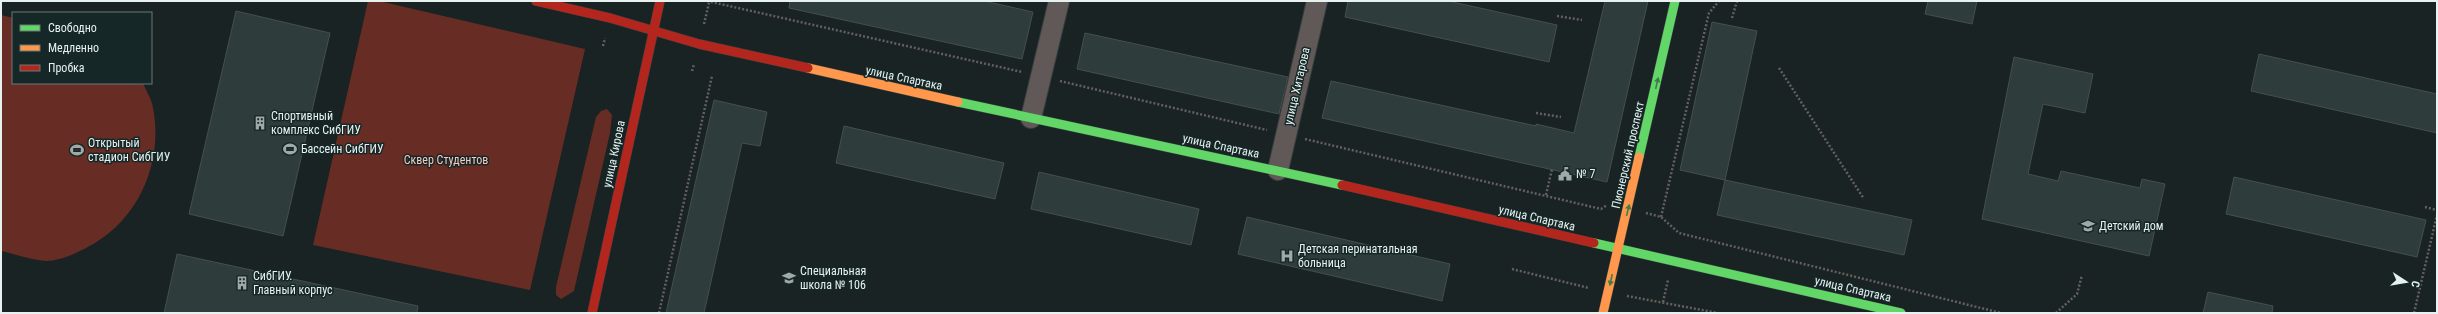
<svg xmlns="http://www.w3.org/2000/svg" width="2438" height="314" font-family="'Roboto Condensed',sans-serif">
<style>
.green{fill:#672d24}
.building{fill:#2f3c3c;stroke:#464e4e}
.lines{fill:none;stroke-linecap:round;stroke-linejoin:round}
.street-casing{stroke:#373f3f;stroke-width:22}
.fast-casing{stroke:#373f3f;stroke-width:10}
.slow-casing{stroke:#373f3f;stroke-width:10}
.jam-casing{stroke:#373f3f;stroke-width:10}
.path{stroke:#64605e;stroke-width:2.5;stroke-dasharray:2 2;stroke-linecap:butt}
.street{stroke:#605957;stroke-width:20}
.fast{stroke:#63d668;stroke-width:9}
.slow{stroke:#ff974d;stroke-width:9}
.jam{stroke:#b3261e;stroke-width:9}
.oneway{fill:#3c7e48}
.labels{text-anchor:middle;stroke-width:3;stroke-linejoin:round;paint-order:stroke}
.street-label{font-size:12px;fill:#e6f1f0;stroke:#152727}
.poi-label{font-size:12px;fill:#e6f1f0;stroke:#152727;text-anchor:start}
.park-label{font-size:12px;fill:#f9c8bf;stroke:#152727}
</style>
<rect width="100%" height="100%" fill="#192323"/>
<path class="green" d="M 368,1 L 379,1 L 585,49 L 530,290 L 313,245 Z
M 1,15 L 13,18 L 13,83 L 143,83 C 146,91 152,100 153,108 C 164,164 137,223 86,248 C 75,254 58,261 46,261 C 31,260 15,254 1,251 Z
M 607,109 L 612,115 L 610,133 L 574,291 L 561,299 L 556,295 L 556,287 L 596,117 L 601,111 Z"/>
<path class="building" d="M 790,1 L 984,1 L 1033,12 L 1022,59 L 789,8 Z
M 1348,1 L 1448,1 L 1557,25 L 1549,62 L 1345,17 Z
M 1605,1 L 1648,1 L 1607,182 L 1322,118 L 1331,81 L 1536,126 L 1536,124 L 1574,133 Z
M 1928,1 L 1977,1 L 1972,24 L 1925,14 Z
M 236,11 L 330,33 L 283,236 L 189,214 Z
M 1712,22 L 1757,31 L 1725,180 L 1680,170 Z
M 1085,33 L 1288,77 L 1279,114 L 1077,69 Z
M 2259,54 L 2437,94 L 2437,133 L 2251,91 Z
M 2014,57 L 2093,74 L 2085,113 L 2043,104 L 2028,174 L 2058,181 L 2061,171 L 2140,188 L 2142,179 L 2165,184 L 2149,256 L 1982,219 Z
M 714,100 L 767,112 L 760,146 L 742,143 L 704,313 L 666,313 Z
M 844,126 L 1004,163 L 995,199 L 836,163 Z
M 1039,172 L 1199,209 L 1191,245 L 1031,209 Z
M 2234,177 L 2426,220 L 2417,257 L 2226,214 Z
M 1725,180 L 1912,220 L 1904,255 L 1717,215 Z
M 1247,217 L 1450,264 L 1442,301 L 1238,254 Z
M 177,254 L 418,306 L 417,313 L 164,313 Z
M 2208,292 L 2273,306 L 2272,313 L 2203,313 Z"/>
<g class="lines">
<g class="street-casing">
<path id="street" d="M 1031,118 L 1059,1
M 1278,170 L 1317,1"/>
</g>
<g class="fast-casing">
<path id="fast" d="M 958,102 L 1342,185
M 1639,157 L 1675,1
M 1594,243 L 1901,313"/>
</g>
<g class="slow-casing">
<path id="slow" d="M 808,68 L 958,102
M 1603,313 L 1639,157"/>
</g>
<g class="jam-casing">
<path id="jam" d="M 536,1 L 610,18 L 699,44 L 808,68
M 1342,185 L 1594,243
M 592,313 L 660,1"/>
</g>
<path class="path" d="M 707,1 L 1022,72
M 1557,16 L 1582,20
M 1732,18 L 1737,1
M 704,24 L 709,3
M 603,46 L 605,38
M 1779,68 L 1864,199
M 692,71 L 694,64
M 1060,81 L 1267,130
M 1536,113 L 1561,117
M 1305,139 L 1601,209 L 1607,205
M 1546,195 L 1552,169
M 2425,207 L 2437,210
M 1646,213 L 1661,217 L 1679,233 L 2001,313
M 1661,217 L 1709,13 L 1719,1
M 1512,269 L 1589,288
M 1627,296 L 1718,313
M 1663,302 L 1668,280
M 659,313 L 712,76
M 2056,313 L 2077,294 L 2082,275
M 2414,313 L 2437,215"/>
<use href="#street" class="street"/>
<use href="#fast" class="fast"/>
<use href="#slow" class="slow"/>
<use href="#jam" class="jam"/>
</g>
<defs><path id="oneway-solid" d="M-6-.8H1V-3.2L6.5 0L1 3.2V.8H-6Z"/></defs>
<g class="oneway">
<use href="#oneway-solid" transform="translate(1657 83) rotate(-77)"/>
<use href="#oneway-solid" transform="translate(1628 210) rotate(-76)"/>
<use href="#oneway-solid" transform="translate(1611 280) rotate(102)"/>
</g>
<defs>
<g id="building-bare" transform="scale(1.08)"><path d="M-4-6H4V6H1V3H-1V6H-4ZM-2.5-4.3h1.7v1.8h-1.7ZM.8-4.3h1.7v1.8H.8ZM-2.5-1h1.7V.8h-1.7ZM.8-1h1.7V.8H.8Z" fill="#9ea9a8" stroke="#152727" stroke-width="2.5" paint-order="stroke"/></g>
<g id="stadium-bare" transform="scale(1.08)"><path d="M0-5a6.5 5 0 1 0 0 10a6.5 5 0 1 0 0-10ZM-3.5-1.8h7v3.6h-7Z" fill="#9ea9a8" stroke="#152727" stroke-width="2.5" paint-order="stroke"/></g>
<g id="civic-bare" transform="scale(1.08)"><path d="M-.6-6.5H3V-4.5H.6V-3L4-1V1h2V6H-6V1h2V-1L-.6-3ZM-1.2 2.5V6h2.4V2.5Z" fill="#9ea9a8" stroke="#152727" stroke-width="2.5" paint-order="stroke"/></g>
<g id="school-bare" transform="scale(1.08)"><path d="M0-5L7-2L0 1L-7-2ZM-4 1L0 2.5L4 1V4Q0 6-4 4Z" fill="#9ea9a8" stroke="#152727" stroke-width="2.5" paint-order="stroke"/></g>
<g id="hospital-bare" transform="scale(1.08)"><path d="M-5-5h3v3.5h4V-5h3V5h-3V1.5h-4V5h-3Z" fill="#9ea9a8" stroke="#152727" stroke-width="2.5" paint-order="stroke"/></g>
</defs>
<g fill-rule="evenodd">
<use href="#building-bare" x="260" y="123"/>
<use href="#stadium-bare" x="290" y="149"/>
<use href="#stadium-bare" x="77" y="150"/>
<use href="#civic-bare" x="1565" y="174"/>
<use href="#school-bare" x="2088" y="226"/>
<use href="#hospital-bare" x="1287" y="256"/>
<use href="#school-bare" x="789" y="278"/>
<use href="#building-bare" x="242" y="283"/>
</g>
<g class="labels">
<g class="street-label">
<text transform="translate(904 78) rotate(12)" y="4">улица Спартака</text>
<text transform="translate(1297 86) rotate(-77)" y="4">улица Хитарова</text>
<text transform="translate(1221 146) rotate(12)" y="4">улица Спартака</text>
<text transform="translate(614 154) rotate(-78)" y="4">улица Кирова</text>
<text transform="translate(1628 155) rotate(-77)" y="4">Пионерский проспект</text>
<text transform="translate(1537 218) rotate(13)" y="4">улица Спартака</text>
<text transform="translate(1853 289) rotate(13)" y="4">улица Спартака</text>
</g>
<g class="poi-label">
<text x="271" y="120">Спортивный<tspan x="271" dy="14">комплекс СибГИУ</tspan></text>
<text x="88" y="147">Открытый<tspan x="88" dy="14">стадион СибГИУ</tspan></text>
<text x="301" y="153">Бассейн СибГИУ</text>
<text x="1576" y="178">№ 7</text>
<text x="2099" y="230">Детский дом</text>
<text x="1298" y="253">Детская перинатальная<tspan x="1298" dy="14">больница</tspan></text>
<text x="800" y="275">Специальная<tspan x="800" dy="14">школа № 106</tspan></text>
<text x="253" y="280">СибГИУ.<tspan x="253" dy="14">Главный корпус</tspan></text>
</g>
<g class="park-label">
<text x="446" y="164">Сквер Студентов</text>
</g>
</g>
<rect width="2438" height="314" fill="none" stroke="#e6f1f0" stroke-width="4"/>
<rect x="12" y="12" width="140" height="72" fill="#152727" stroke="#697877"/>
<rect x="20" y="25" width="20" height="6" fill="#63d668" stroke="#697877"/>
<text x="48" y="32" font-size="12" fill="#e6f1f0">Свободно</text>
<rect x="20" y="45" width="20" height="6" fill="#ff974d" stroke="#697877"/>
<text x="48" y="52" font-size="12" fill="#e6f1f0">Медленно</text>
<rect x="20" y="65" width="20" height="6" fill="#b3261e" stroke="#697877"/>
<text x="48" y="72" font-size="12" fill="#e6f1f0">Пробка</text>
<g transform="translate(2406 282) rotate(102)" stroke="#152727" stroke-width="3" paint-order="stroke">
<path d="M0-3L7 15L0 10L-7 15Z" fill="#e6f1f0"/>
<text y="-6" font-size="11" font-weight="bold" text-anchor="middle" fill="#e6f1f0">С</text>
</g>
</svg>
